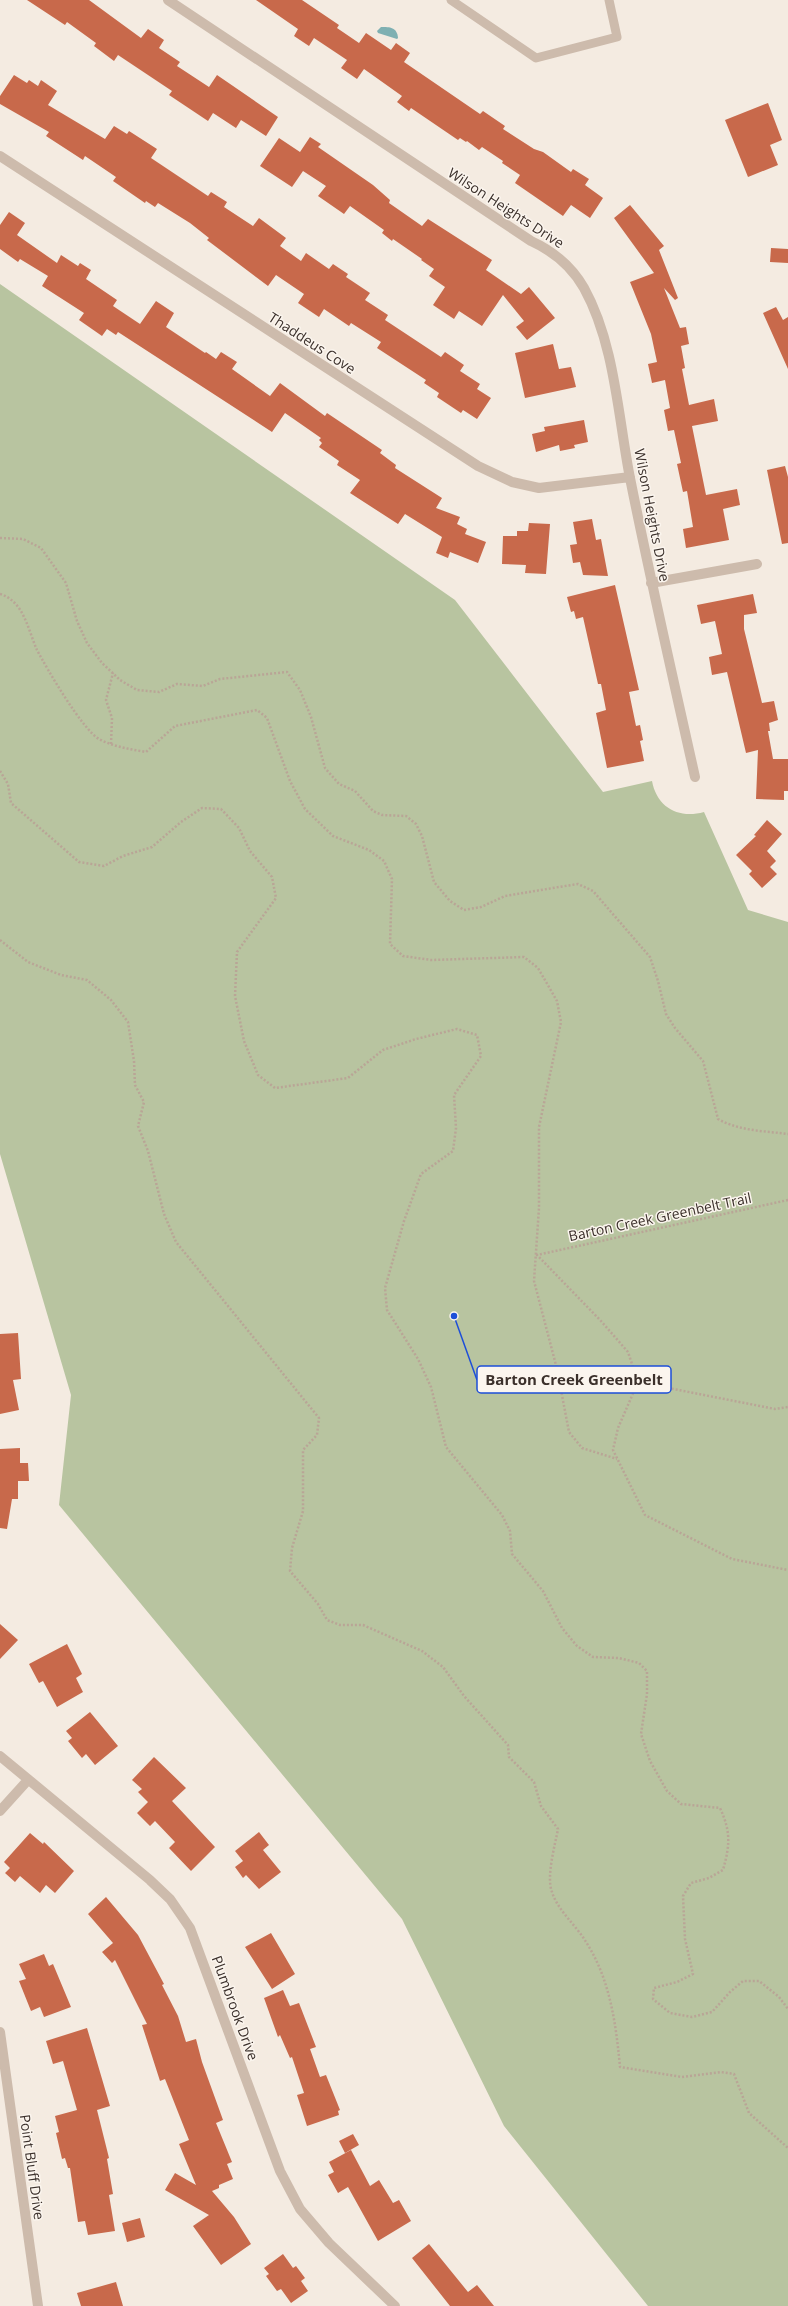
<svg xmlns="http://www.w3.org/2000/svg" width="788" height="2306" font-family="'Open Sans',sans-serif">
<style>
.green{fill:#b8c4a0}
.water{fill:#7fb0b2}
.building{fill:#c8694b}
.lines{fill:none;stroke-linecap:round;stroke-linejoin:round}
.path{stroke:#b9a596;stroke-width:2.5;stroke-dasharray:2 2;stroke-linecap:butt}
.lane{stroke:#cdbbac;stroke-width:9}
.street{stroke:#cdbbac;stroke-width:10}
.labels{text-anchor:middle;stroke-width:3;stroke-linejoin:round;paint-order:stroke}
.street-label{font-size:14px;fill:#3b302b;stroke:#fbf5ee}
.leader{fill:none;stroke:#1d4ed8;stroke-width:1.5}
.callout-dot{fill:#1d4ed8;stroke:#fbf5ee;stroke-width:1.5}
.callout{fill:#fbf5ee;stroke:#1d4ed8;stroke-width:1.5}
.callout-label{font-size:15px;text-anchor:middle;font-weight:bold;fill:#3b302b}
</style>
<rect width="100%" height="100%" fill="#f4ebe1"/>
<path class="green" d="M 0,284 L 455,600 L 603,792 L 652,781 C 657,808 679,819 704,812 L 748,910 L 788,922 L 788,2306 L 648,2306 L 504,2126 L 402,1919 L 59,1505 L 71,1395 L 0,1154 Z"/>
<path class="water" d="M 381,27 C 390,27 397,27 398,38 L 397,39 L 378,33 L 377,31 Z"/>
<path class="building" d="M 27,0 L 89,0 L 141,38 L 148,29 L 164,40 L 159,48 L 180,62 L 177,66 L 209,87 L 217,75 L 278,117 L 266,136 L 241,120 L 236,128 L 213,113 L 208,121 L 169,95 L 172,91 L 118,55 L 114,61 L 94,46 L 96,43 L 67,22 L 65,25 Z
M 256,0 L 302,0 L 339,25 L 337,28 L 359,43 L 366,33 L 391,50 L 396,43 L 410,53 L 404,62 L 480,114 L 483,111 L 505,126 L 503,129 L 534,149 L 543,152 L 571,172 L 573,169 L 589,179 L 585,185 L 603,198 L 590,218 L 571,205 L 563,216 L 515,183 L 520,175 L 502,163 L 503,161 L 482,147 L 479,150 L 467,141 L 466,142 L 460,138 L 458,140 L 411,108 L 409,111 L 397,102 L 402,96 L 364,69 L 357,79 L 341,68 L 347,60 L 314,38 L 309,46 L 294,36 L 298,29 Z
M 14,75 L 27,83 L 29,80 L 38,86 L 41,80 L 57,91 L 48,105 L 105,139 L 114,126 L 127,134 L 129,131 L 157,149 L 151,158 L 208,196 L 211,192 L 227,202 L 224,207 L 253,226 L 259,218 L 286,238 L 280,246 L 301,261 L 306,253 L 329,269 L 333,264 L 348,274 L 346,277 L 370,293 L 365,300 L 388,315 L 385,320 L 441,357 L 445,352 L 464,365 L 460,371 L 480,384 L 477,389 L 491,398 L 477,419 L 463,410 L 461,413 L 437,397 L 439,393 L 424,383 L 426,380 L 377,348 L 381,342 L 351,323 L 349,326 L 324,309 L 319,317 L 298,303 L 304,294 L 276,275 L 268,286 L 207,240 L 209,238 L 190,223 L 158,203 L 155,207 L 146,201 L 145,203 L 113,181 L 116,177 L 85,156 L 83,160 L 46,136 L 49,132 L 0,104 L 0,96 Z
M 768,103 L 782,140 L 770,145 L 778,165 L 748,177 L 725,120 Z
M 310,137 L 321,144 L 318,147 L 373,185 L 390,200 L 389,203 L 422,226 L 428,219 L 492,260 L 486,270 L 521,294 L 529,287 L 555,318 L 527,340 L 516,327 L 524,321 L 503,295 L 482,326 L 459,311 L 454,319 L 433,305 L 445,287 L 429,276 L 434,269 L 421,260 L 422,259 L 393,239 L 392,241 L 382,233 L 384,230 L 350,206 L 344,214 L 318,196 L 326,186 L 303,171 L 292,187 L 260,166 L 279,138 L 300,152 Z
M 630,205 L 664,246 L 659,250 L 678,298 L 675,300 L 664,288 L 680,328 L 686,327 L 689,344 L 681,346 L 685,368 L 682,369 L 689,405 L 714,399 L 718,421 L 692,426 L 706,495 L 737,489 L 740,505 L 723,509 L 729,540 L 686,548 L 683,529 L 693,527 L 687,491 L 683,492 L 677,464 L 681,463 L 674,430 L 668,431 L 664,410 L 670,408 L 665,380 L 652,383 L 648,364 L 657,362 L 651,334 L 630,282 L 654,273 L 614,218 Z
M 9,212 L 25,223 L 17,235 L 57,263 L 61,255 L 78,266 L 80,263 L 91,270 L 86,279 L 117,300 L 113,306 L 140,324 L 156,301 L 174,313 L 166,327 L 205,353 L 206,352 L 216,359 L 221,352 L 237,362 L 232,369 L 270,396 L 280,383 L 325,416 L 327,413 L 382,450 L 380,453 L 396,465 L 395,468 L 442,498 L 436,508 L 460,517 L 457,524 L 467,529 L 465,534 L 486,542 L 478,563 L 450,552 L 448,558 L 436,553 L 442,537 L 405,514 L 398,524 L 350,493 L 360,480 L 337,465 L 339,461 L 319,447 L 322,443 L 319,440 L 321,438 L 285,413 L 272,432 L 118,332 L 116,335 L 107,329 L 102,336 L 79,320 L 84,313 L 42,286 L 48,276 L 20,259 L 18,262 L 0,249 L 0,225 Z
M 771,248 L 788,249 L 788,263 L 770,262 Z
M 776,307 L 783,320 L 788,317 L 788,369 L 763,313 Z
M 553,344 L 559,369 L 571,367 L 576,387 L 525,398 L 515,353 Z
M 584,420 L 588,442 L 574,445 L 575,448 L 560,451 L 559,445 L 536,452 L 532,434 L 545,431 L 544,427 Z
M 785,466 L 788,477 L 788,543 L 782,544 L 767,470 Z
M 592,519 L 596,540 L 601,539 L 608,576 L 583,575 L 580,562 L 573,563 L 570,545 L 577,544 L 573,522 Z
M 529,523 L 550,524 L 546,574 L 525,573 L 526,565 L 502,564 L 503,536 L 517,536 L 517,531 L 528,531 Z
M 615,585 L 639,690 L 629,692 L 636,726 L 640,725 L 643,740 L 640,741 L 644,761 L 607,768 L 596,713 L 606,710 L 601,684 L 598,684 L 583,617 L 576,619 L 574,611 L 571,612 L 567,597 Z
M 753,594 L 757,613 L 744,615 L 744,629 L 762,703 L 774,701 L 778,720 L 769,723 L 770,731 L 768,731 L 773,759 L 788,759 L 788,791 L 784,791 L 784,800 L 756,799 L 758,750 L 746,753 L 727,672 L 712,675 L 709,657 L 722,654 L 715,621 L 701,624 L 697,605 Z
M 767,820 L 782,834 L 767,851 L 776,861 L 770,867 L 777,874 L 762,888 L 749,874 L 752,871 L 736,855 L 756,836 L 754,835 Z
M 18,1333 L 21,1379 L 13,1380 L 19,1410 L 0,1414 L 0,1334 Z
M 20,1448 L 20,1463 L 28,1463 L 29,1481 L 18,1481 L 18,1499 L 12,1499 L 7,1529 L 0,1528 L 0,1449 Z
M 0,1624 L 18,1640 L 0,1659 Z
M 67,1644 L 82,1674 L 76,1678 L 83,1692 L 57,1707 L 43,1681 L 39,1683 L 29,1664 Z
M 90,1712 L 118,1746 L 95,1765 L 86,1754 L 82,1758 L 68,1741 L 72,1738 L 66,1731 Z
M 154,1757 L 186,1788 L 172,1801 L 215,1847 L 191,1871 L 169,1848 L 175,1842 L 155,1821 L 150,1826 L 137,1813 L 148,1802 L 138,1792 L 142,1789 L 132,1780 Z
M 259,1832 L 269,1845 L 263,1850 L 281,1872 L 259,1889 L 246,1875 L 243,1878 L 235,1867 L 243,1861 L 235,1851 Z
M 30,1833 L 43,1844 L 44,1842 L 74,1871 L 55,1893 L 46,1885 L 40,1893 L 20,1876 L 15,1882 L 5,1873 L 10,1868 L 4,1862 Z
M 106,1897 L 138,1935 L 164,1984 L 162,1985 L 178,2016 L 186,2042 L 196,2039 L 202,2062 L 223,2120 L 216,2123 L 232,2162 L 227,2164 L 233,2179 L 219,2185 L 219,2188 L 212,2191 L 234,2217 L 251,2244 L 221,2265 L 193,2226 L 209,2215 L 165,2190 L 175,2173 L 196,2185 L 179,2144 L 189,2140 L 165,2079 L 160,2081 L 142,2025 L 147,2024 L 115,1960 L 112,1963 L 102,1952 L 113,1943 L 88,1914 Z
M 271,1933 L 295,1974 L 272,1989 L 245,1947 Z
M 44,1954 L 49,1966 L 53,1964 L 71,2007 L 44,2017 L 40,2007 L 31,2011 L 19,1981 L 26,1979 L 19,1964 Z
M 283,1990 L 290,2006 L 299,2003 L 316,2047 L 310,2049 L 320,2077 L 326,2075 L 340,2110 L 338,2111 L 339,2115 L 307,2126 L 297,2095 L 304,2093 L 292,2057 L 290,2058 L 280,2035 L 278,2037 L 264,1998 Z
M 87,2028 L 110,2106 L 97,2110 L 109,2158 L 107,2159 L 113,2194 L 109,2195 L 115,2231 L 88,2235 L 85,2221 L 78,2222 L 70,2168 L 68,2168 L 65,2158 L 62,2159 L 56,2133 L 59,2132 L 55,2116 L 77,2110 L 63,2061 L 53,2064 L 46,2041 Z
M 353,2134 L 359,2145 L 345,2153 L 339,2141 Z
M 351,2150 L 370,2186 L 379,2180 L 393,2203 L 399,2200 L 411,2221 L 378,2241 L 348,2187 L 338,2193 L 328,2175 L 334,2172 L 329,2162 Z
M 140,2218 L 145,2237 L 127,2242 L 122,2223 Z
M 429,2244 L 468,2292 L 477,2285 L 494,2306 L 450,2306 L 412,2258 Z
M 283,2254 L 293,2268 L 296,2266 L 305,2278 L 301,2281 L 308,2291 L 291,2303 L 281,2289 L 277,2291 L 266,2276 L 269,2274 L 264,2268 Z
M 116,2282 L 123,2306 L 81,2306 L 77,2293 Z"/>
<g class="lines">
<path class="path" d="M 0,538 L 23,539 L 41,548 L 66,583 L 77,621 L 87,643 L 102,663 L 120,680 L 137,690 L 159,692 L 177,684 L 203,686 L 220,679 L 287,672 L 300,690 L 311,717 L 325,768 L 339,784 L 355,791 L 373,811 L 382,815 L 406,816 L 416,824 L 422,836 L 434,882 L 450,901 L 464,910 L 481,907 L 505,896 L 559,887 L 578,884 L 593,891 L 650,957 L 658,981 L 666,1014 L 675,1028 L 703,1061 L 718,1119 C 739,1131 765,1131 788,1134
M 0,594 C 24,601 28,630 37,650 C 47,669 82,729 99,739 C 114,747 130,749 146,752 L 175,726 L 257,710 L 267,718 L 290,781 L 305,809 L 333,836 L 369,850 L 384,861 L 392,879 L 390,944 L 403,956 L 431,960 L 524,957 L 538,968 L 557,1001 L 561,1022 L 539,1127 L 539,1208 L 534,1281 L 557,1369 L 569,1432 L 582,1448 L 617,1459
M 111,744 L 112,718 L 106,700 L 113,673
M 0,771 L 8,784 L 11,803 L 79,862 L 104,866 L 123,856 L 152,847 L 181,822 L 202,808 L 221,809 L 239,828 L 250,851 L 272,877 L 276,898 L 237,952 L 235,996 L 244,1041 L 258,1075 L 275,1088 L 348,1078 L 383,1050 L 416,1039 L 457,1029 L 477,1035 L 481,1056 L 454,1095 L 456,1128 L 453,1151 L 421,1174 L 404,1221 L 385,1288 L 387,1310 L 418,1359 L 431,1387 L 446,1447 L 502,1515 L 510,1531 L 512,1554 L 543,1591 L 562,1628 L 577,1646 L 593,1657 L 619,1658 L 639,1663 L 647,1671 L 647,1694 L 641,1734 L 650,1761 L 667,1791 L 681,1804 L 720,1808 C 731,1832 730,1845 723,1870 L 709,1878 L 691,1883 L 683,1896 L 685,1939 L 693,1974 L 677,1982 L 654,1988 L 653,1999 L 670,2013 L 692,2017 L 712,2012 L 730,1992 L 743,1981 L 759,1981 L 779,1997 L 788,2009
M 0,940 L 28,962 L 61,975 L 87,980 L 111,1000 L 128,1022 L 134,1061 L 135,1085 L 144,1102 L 138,1126 L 148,1151 L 164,1214 L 176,1242 L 319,1418 L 317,1435 L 303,1450 L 303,1511 L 292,1548 L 290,1571 L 318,1604 L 327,1620 L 340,1625 L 363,1625 L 422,1651 L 443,1667 L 464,1696 L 508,1745 L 509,1757 L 534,1782 L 541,1806 L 558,1829 C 555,1845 546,1877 552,1892 C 558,1911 576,1925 586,1942 C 610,1979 616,2024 620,2067 L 682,2077 L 721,2072 L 734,2074 L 749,2113 L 788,2148
M 788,1200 L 537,1255 L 601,1321 L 628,1352 L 638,1382 L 775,1409 L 788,1407
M 638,1382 L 618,1428 L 613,1450 L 645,1515 L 732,1559 L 788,1570"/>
<path class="lane" d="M 451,0 L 536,58 L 617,37 L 609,0"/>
<path class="street" d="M 168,0 L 531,241 C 553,251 572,267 584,288 C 615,344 618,417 630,478 C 650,578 673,678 695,777
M 0,156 L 478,466 L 512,482 L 539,488 L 630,477
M 651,583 L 757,564
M 0,1756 L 150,1880 L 170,1899 L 190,1928 L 280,2171 L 300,2209 L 329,2243 L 395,2306
M 0,1811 L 28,1780
M 0,2032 L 38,2306"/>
</g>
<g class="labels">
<g class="street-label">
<text transform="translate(506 208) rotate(33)" y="5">Wilson Heights Drive</text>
<text transform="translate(312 343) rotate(33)" y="5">Thaddeus Cove</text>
<text transform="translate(652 515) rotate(79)" y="5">Wilson Heights Drive</text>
<text transform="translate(660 1217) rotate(-12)" y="5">Barton Creek Greenbelt Trail</text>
<text transform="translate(235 2008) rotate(70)" y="5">Plumbrook Drive</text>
<text transform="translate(32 2167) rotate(82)" y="5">Point Bluff Drive</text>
</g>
</g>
<path class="leader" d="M454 1316L477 1380"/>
<circle class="callout-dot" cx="454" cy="1316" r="4"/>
<rect class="callout" x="477" y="1366" width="194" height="27" rx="4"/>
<g class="callout-label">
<text x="574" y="1385">Barton Creek Greenbelt</text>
</g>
</svg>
